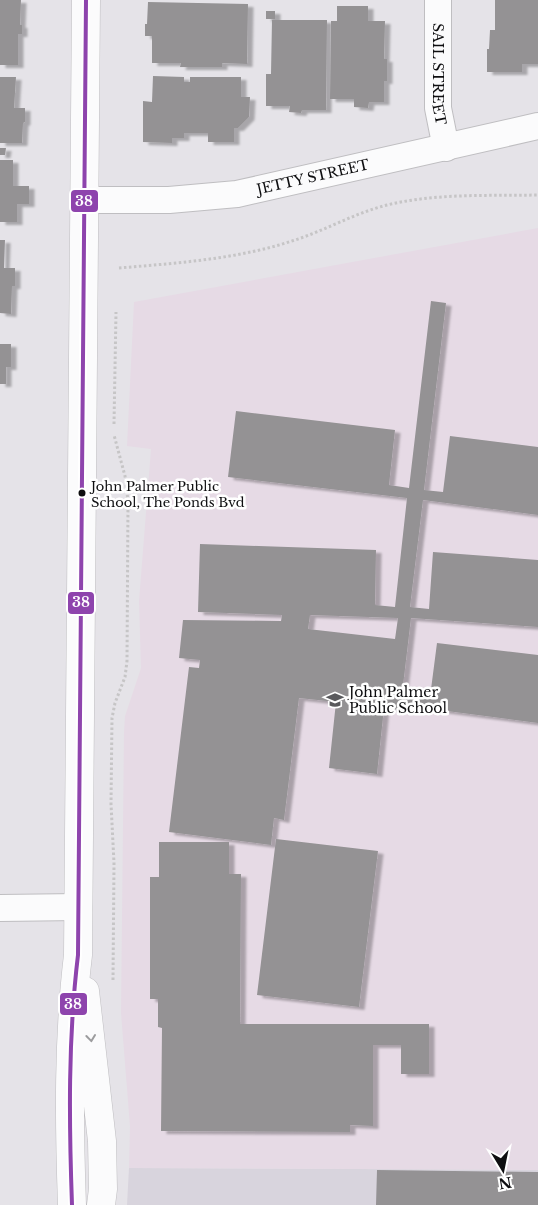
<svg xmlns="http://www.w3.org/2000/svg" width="538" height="1205" font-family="'Libre Baskerville',serif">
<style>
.built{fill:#d8d4dd}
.education{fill:#e6dae5}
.building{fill:#949294;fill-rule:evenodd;filter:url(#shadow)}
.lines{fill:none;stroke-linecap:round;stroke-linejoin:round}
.minor-casing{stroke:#bfbec1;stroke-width:28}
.tertiary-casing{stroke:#bfbec1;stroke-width:29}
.path{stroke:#c6c5c6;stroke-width:3;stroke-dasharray:2.5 2.5;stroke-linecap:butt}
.minor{stroke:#fbfbfc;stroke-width:26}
.tertiary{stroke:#fbfbfc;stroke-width:28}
.bus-1-casing{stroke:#fff;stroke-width:8}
.bus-1{stroke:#8e44ad;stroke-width:4}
.oneway{stroke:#9c9c9e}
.bus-dot{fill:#0e0e10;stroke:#fff;stroke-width:2}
.labels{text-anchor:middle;stroke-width:5;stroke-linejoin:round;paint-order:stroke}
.bus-label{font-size:13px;fill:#0e0e10;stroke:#fff;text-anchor:start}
.street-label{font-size:14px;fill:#0e0e10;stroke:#fff}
.poi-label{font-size:14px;fill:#0e0e10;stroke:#fff;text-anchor:start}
.line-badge{stroke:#fff;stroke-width:2}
.badge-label{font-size:14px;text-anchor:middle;font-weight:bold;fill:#fff}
</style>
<defs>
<filter id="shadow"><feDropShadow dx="5.5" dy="3" stdDeviation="1" flood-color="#0004"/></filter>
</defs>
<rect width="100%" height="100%" fill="#e5e3e8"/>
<path class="built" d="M 129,1168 L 538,1170 L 538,1205 L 127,1205 Z"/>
<path class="education" d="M 538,228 L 538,1170 L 129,1168 L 130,1126 L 121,1013 L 124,732 L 125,716 L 141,668 L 139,601 L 151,449 L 127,446 L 134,302 Z"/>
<path class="building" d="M 0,0 L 21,0 L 20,25 L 22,25 L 22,34 L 18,34 L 18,65 L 0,65 Z
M 495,0 L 538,0 L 538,64 L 522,64 L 522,72 L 487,72 L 487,49 L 489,49 L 490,30 L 495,30 Z
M 148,2 L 248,4 L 247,64 L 222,63 L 222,67 L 180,67 L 181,63 L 152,63 L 152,36 L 145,36 L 145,24 L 147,24 Z
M 337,6 L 368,6 L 368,21 L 385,21 L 384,59 L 387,59 L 387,81 L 384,81 L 384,102 L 369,102 L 368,108 L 354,107 L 354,99 L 330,99 L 331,21 L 337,21 Z
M 266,11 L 275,11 L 275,19 L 266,19 Z
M 272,20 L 327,20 L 326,110 L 302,110 L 301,113 L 289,112 L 290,106 L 266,106 L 266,74 L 271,74 Z
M 153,76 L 184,77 L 184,82 L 190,82 L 190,77 L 241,77 L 241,97 L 250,97 L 249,117 L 238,128 L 234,128 L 234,142 L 208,142 L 208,133 L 184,133 L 184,138 L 172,138 L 172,143 L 143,142 L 143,101 L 152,102 Z
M 0,77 L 16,77 L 14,108 L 25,108 L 25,122 L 23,123 L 22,143 L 0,143 Z
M 0,148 L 6,148 L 5,155 L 0,155 Z
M 0,160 L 13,160 L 13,186 L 29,186 L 29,204 L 17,204 L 17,222 L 0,222 Z
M 0,240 L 5,240 L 4,268 L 15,268 L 15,286 L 12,286 L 11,314 L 0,313 Z
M 431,301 L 446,303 L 424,490 L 443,492 L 450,436 L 538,447 L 538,515 L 423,500 L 410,607 L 429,609 L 433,552 L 538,560 L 538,627 L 411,618 L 402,694 L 430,697 L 437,643 L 538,655 L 538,723 L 401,705 L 400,710 L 384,708 L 377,774 L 329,768 L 336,702 L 299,698 L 284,820 L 274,818 L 271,845 L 169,832 L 189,667 L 199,668 L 200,660 L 179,658 L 183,620 L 281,621 L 282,615 L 198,612 L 200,544 L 376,550 L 375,605 L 395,607 L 407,498 L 228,477 L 236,411 L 395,430 L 389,485 L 409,488 ZM 310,615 L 398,618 L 395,639 L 308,629 Z
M 0,344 L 11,344 L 11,367 L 6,367 L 6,384 L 0,384 Z
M 276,839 L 378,851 L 359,1007 L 257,995 Z
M 159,842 L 229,842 L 229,874 L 241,874 L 240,1024 L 429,1024 L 429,1074 L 401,1074 L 401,1045 L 373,1045 L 373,1126 L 350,1125 L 350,1132 L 161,1131 L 162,1028 L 158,1027 L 158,999 L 150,999 L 150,877 L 159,877 Z
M 377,1170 L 538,1172 L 538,1205 L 376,1205 Z"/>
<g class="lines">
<g class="minor-casing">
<g id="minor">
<path id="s1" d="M 438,0 L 438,108 L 446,148"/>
<path id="s2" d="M 85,200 L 169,200 L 237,194 L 538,126"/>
<path d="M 0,908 L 79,907"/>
</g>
</g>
<g class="tertiary-casing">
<path id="tertiary" d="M 85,991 L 102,1141 L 103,1189 L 101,1205
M 72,1205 C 69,1122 68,1038 78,955 L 86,0"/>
</g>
<path class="path" d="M 119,268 C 178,263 239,259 295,240 C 326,230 355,213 387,205 C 437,193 488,196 538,195
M 114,424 L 116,312
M 113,980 L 114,863 L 111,804 L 112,718 L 115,703 L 125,677 L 127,661 L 128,501 L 125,476 L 114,435"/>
<use href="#minor" class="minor"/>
<use href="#tertiary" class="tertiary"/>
<g class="bus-1-casing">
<path id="bus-1" d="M 72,1205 C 69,1122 68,1038 78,955 L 86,0"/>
</g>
<use href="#bus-1" class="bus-1"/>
</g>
<defs><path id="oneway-chevron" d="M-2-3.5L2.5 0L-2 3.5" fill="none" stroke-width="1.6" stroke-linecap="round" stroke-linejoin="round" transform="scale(1.25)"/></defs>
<use class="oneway" href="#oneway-chevron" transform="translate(91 1038) rotate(83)"/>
<defs>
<g id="school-bare" transform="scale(1.35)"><path d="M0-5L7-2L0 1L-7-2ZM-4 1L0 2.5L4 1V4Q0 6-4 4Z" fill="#59595c" stroke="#fff" stroke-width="2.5" paint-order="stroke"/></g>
</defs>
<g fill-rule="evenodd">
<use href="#school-bare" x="335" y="700"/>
</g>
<circle class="bus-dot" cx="82" cy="493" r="4.5"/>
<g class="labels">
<g class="bus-label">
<text x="91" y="491">John Palmer Public<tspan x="91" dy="16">School, The Ponds Bvd</tspan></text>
</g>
<g class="street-label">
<text dy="5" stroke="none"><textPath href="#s1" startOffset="74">SAIL STREET</textPath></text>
<text dy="5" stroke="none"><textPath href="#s2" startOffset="230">JETTY STREET</textPath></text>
</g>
<g class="poi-label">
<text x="349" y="697">John Palmer<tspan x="349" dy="16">Public School</tspan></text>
</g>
</g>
<g class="line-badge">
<rect x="70" y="189" width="29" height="24" rx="5" fill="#8e44ad"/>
<rect x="67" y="591" width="28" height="24" rx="5" fill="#8e44ad"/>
<rect x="59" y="992" width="29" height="24" rx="5" fill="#8e44ad"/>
</g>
<g class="badge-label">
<text x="84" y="206">38</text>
<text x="81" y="607">38</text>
<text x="73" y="1009">38</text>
</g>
<g transform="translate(503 1170) rotate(170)" stroke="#ffffff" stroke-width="4" paint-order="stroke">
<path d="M0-4L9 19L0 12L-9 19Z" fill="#0e0e10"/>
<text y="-8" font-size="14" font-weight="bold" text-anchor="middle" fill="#0e0e10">N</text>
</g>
</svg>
